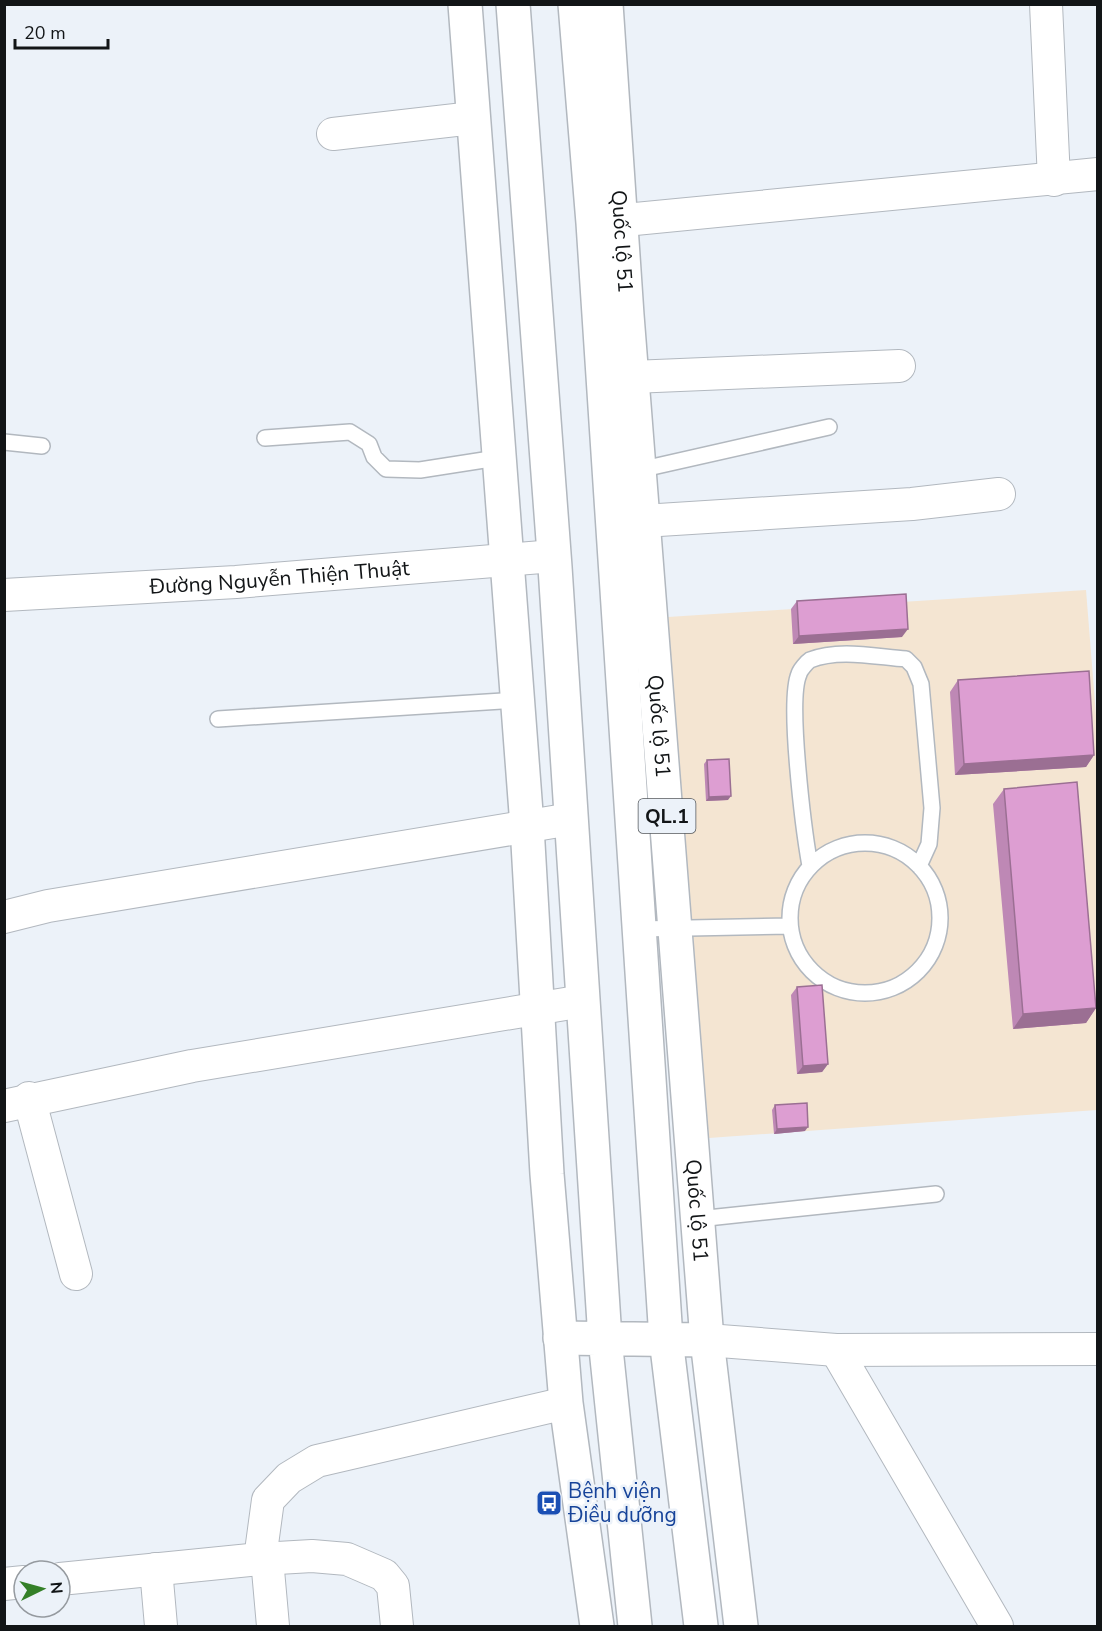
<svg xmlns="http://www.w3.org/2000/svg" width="1102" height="1631" font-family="'Nunito Sans',sans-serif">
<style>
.medical{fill:#f4e5d2}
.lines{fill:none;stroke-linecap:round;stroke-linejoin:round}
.lane-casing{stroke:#b2b8bf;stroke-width:18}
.street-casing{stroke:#b2b8bf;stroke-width:34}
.primary-casing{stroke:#b2b8bf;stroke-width:36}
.highway-casing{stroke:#b2b8bf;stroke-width:36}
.lane{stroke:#fff;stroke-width:15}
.street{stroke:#fff;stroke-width:32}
.primary{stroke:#fff;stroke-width:33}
.highway{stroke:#fff;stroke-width:33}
.wall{fill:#be88b5}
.shaded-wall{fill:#9b6f93}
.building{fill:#dd9ed2;stroke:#9b6f93;stroke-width:1.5}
.labels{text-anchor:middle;stroke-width:5;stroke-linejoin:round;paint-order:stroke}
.shield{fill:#ecf2f9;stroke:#53575b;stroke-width:1.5}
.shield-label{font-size:20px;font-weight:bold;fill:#121517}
.street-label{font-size:21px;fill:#121517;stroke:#ecf2f9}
.transit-label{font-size:21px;fill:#164399;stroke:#ecf2f9;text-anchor:start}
</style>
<rect width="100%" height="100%" fill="#ecf2f9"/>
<path class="medical" d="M 1086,590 L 1098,740 L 1097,1110 L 709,1138 L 668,617 Z"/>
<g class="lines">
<g class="lane-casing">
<path id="lane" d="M 265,438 L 350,432 L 369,444 L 374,457 L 386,469 L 420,470 L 497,458
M 4,442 L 42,446
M 639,470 L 829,427
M 218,719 L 518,700
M790 918a75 75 0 1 1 150 0a75 75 0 1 1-150 0Z
M 810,866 C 804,832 787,701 799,674 C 800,670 807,662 810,660 C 839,648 877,657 906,659 L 914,667 L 921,684 L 932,808 L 929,844 L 919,866
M 640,929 L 790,926
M 698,1219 L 936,1194"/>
</g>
<g class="street-casing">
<g id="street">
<path d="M 1046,4 L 1054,180"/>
<path d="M 333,134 L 473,118"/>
<path d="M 594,223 L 1098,174"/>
<path d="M 632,377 L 899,366"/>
<path d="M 643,521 L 912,504 L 999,494"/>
<path id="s1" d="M 4,595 L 236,582 L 554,556"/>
<path d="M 4,917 L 48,906 L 571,819"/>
<path d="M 29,1098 L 76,1274"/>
<path d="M 4,1106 L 192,1066 L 583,1001"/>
<path d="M 707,1340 L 836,1350 L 1098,1349"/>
<path d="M 836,1350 L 997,1626"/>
<path d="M 260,1559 L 268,1500 L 289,1478 L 317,1461 L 566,1403"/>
<path d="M 267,1559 L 273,1626"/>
<path d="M 156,1569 L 161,1626"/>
<path d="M 60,1579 L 260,1559 L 312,1556 L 347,1559 L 384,1575 L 393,1586 L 397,1626"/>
<path d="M 4,1584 L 24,1582"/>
</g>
</g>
<g class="primary-casing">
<g id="primary">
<path d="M 465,4 L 527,826 L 547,1174 L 566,1403 L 597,1626"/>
<path id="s2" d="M 606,4 L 627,315 L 707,1340 L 741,1626"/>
</g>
</g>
<g class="highway-casing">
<path id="highway" d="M 513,4 L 555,567 L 605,1339 L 635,1626
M 575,4 L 593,223 L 666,1339 L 701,1626
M 560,1338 L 707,1340"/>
</g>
<use href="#lane" class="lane"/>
<use href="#street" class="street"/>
<use href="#primary" class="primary"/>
<use href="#highway" class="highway"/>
</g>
<path class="wall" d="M 797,601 L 902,637 L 793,644 L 791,609 Z
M 958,680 L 1094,755 L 1086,767 L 955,775 L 950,692 Z
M 707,760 L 728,800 L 706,801 L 704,764 Z
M 1004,789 L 1096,1008 L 1086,1023 L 1013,1029 L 993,804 Z
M 797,987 L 828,1064 L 822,1072 L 797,1074 L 791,995 Z
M 775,1105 L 805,1131 L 774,1134 L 772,1110 Z"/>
<path class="shaded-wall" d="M 908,629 L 902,637 L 793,644 L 799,636 Z
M 1094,755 L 1086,767 L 955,775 L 964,764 Z
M 731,796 L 728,800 L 706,801 L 709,797 Z
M 1096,1008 L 1086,1023 L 1013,1029 L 1023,1014 Z
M 828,1064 L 822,1072 L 797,1074 L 803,1066 Z
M 808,1127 L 805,1131 L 774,1134 L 777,1129 Z"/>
<path class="building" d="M 906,594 L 908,629 L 799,636 L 797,601 Z
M 1089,671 L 1094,755 L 964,764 L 958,680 Z
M 729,759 L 731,796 L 709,797 L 707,760 Z
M 1077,782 L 1096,1008 L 1023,1014 L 1004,789 Z
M 822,985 L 828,1064 L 803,1066 L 797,987 Z
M 807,1103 L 808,1127 L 777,1129 L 775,1105 Z"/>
<defs>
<g id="bus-square" transform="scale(1.35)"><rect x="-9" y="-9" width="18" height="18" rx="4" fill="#1a4fb4" stroke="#ecf2f9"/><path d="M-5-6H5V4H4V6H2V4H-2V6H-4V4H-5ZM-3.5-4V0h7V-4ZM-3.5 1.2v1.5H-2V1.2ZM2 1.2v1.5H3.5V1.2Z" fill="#fff"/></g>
</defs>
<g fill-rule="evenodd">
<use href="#bus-square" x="549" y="1503"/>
</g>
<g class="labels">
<rect class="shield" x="638.5" y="799" width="57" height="34" rx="4.5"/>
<g class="shield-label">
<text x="667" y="823">QL.1</text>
</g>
<g class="street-label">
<text dy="7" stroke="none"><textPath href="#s2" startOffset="238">Quốc lộ 51</textPath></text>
<text dy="7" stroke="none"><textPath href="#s1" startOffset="276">Đường Nguyễn Thiện Thuật</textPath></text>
<text dy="7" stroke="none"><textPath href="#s2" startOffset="724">Quốc lộ 51</textPath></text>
<text dy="7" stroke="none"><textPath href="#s2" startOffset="1210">Quốc lộ 51</textPath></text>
</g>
<g class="transit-label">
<text x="568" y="1498">Bệnh viện<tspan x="568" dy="24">Điều dưỡng</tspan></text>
</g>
</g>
<rect width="1102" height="1631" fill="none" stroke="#121517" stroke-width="12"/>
<g transform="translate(42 1589) rotate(85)"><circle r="28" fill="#ecf2f9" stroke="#959a9f" stroke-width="1.5"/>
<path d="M0-4.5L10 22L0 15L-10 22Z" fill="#348028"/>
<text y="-9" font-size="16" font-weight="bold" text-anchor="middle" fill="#121517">N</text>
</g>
<path d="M15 39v9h93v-9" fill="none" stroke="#121517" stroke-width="3"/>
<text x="24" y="39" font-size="18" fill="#121517" stroke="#ecf2f9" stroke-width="4.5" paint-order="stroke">20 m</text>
</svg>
